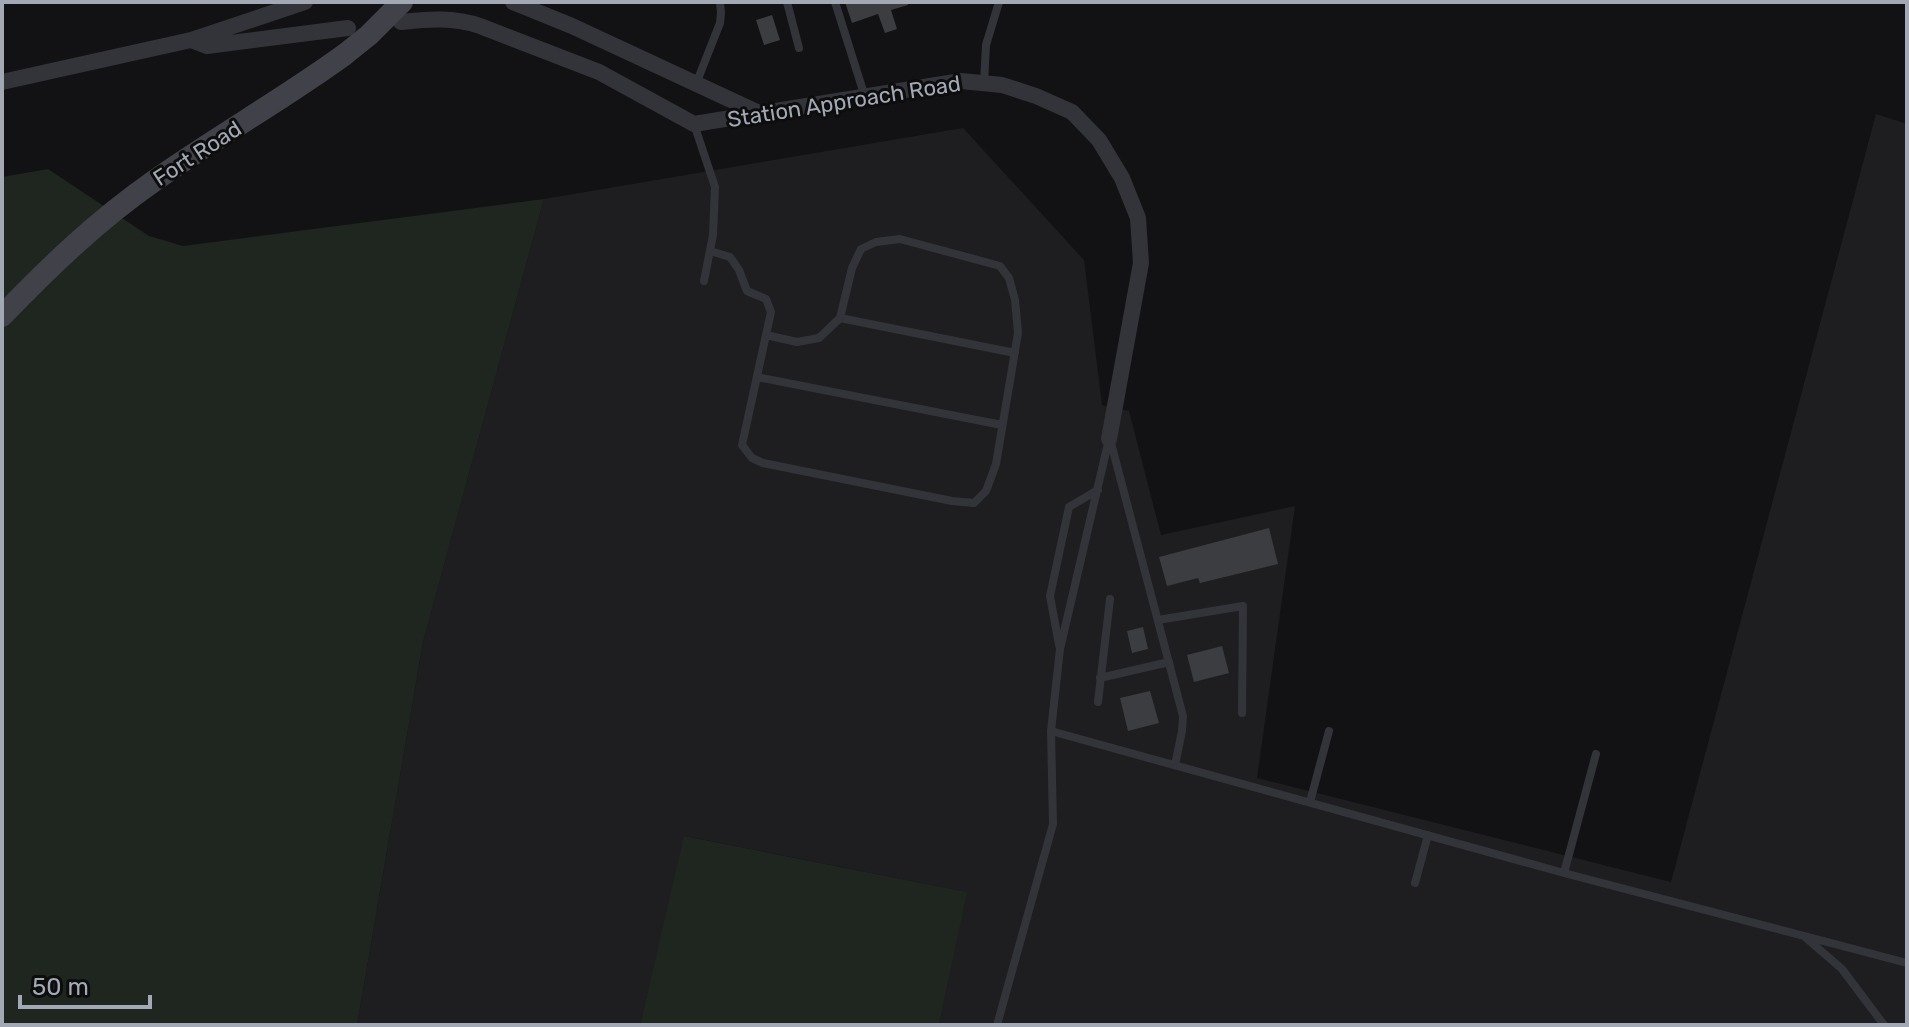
<svg xmlns="http://www.w3.org/2000/svg" width="1909" height="1027" font-family="Rubik,sans-serif">
<style>
.built{fill:#1e1e21}
.green{fill:#1e261f}
.building{fill:#3c3d41}
.lines{fill:none;stroke-linecap:round;stroke-linejoin:round}
.lane{stroke:#333439;stroke-width:8}
.street{stroke:#333439;stroke-width:16}
.secondary{stroke:#414249;stroke-width:22}
.secondary-bridge{stroke:#414249;stroke-width:22}
.labels{text-anchor:middle;stroke-width:6;stroke-linejoin:round;paint-order:stroke}
.street-label{font-size:22px;fill:#a3a8b5;stroke:#0d0d0e}
</style>
<rect width="100%" height="100%" fill="#121214"/>
<path class="built" d="M 1876,114 L 1907,124 L 1907,1025 L 939,1025 L 966,892 L 685,836 L 640,1025 L 357,1025 L 423,642 L 544,199 L 963,128 L 1084,260 L 1102,405 L 1129,411 L 1161,535 L 1295,506 L 1257,778 L 1671,882 Z"/>
<path class="green" d="M 48,169 L 149,236 L 183,246 L 544,199 L 423,642 L 357,1025 L 2,1025 L 2,177 Z
M 684,836 L 967,892 L 939,1025 L 640,1025 Z"/>
<path class="building" d="M 845,2 L 907,2 L 908,5 L 891,10 L 897,29 L 885,33 L 878,14 L 852,23 Z
M 772,15 L 780,40 L 764,45 L 756,20 Z
M 1269,528 L 1278,564 L 1200,583 L 1198,578 L 1167,586 L 1159,557 Z
M 1143,627 L 1148,649 L 1132,653 L 1127,631 Z
M 1222,646 L 1229,673 L 1194,682 L 1187,655 Z
M 1150,691 L 1159,723 L 1128,731 L 1120,698 Z"/>
<g class="lines">
<path class="lane" d="M 787,2 L 799,48
M 835,2 L 865,97
M 984,83 L 986,45 L 999,2
M 696,84 L 720,23 L 721,13 L 720,2
M 694,124 L 715,187 L 713,235 L 704,281
M 710,251 L 730,257 L 739,270 L 747,291 L 766,299 L 771,312 L 742,445 L 752,458 L 763,463 L 952,501 L 974,503 L 986,491 L 996,464 L 1018,333 L 1015,300 L 1009,278 L 1000,266 L 900,239 L 876,242 L 861,249 L 852,268 L 840,318 L 819,338 L 797,342 L 766,335
M 840,318 L 1015,353
M 757,377 L 1002,425
M 1111,443 L 1183,716 L 1182,731 L 1175,765
M 1158,620 L 1243,606 L 1242,713
M 1059,645 L 1050,596 L 1069,507 L 1098,490
M 1100,678 L 1169,662
M 1098,702 L 1110,599
M 1051,731 L 1564,873 L 1907,963
M 1310,802 L 1329,731
M 1564,873 L 1596,754
M 1415,883 L 1428,835
M 1805,937 L 1842,969 L 1884,1025
M 997,1025 L 1053,824 L 1051,731 L 1060,649 L 1109,439"/>
<path class="street" d="M 513,2 L 572,26 L 761,114
M 401,22 C 428,19 454,17 480,26 L 599,72 L 694,124 L 961,81 L 1002,85 L 1036,96 L 1072,112 L 1099,140 L 1122,178 L 1138,218 L 1141,263 L 1109,439
M 191,40 L 207,46 L 348,28
M 2,82 L 191,40 L 305,2"/>
<path class="secondary" d="M 2,316 C 49,267 98,220 154,181 C 216,137 282,100 344,55"/>
<path class="secondary-bridge" d="M 344,55 L 369,35 L 402,2"/>
</g>
<g class="labels">
<g class="street-label">
<text transform="translate(844 101) rotate(-9)" y="8">Station Approach Road</text>
<text transform="translate(197 153) rotate(-33)" y="8">Fort Road</text>
</g>
</g>
<rect width="1909" height="1027" fill="none" stroke="#a3a8b5" stroke-width="8"/>
<path d="M20 995v12h130v-12" fill="none" stroke="#a3a8b5" stroke-width="4"/>
<text x="32" y="995" font-size="24" fill="#a3a8b5" stroke="#0d0d0e" stroke-width="6" paint-order="stroke">50 m</text>
</svg>
